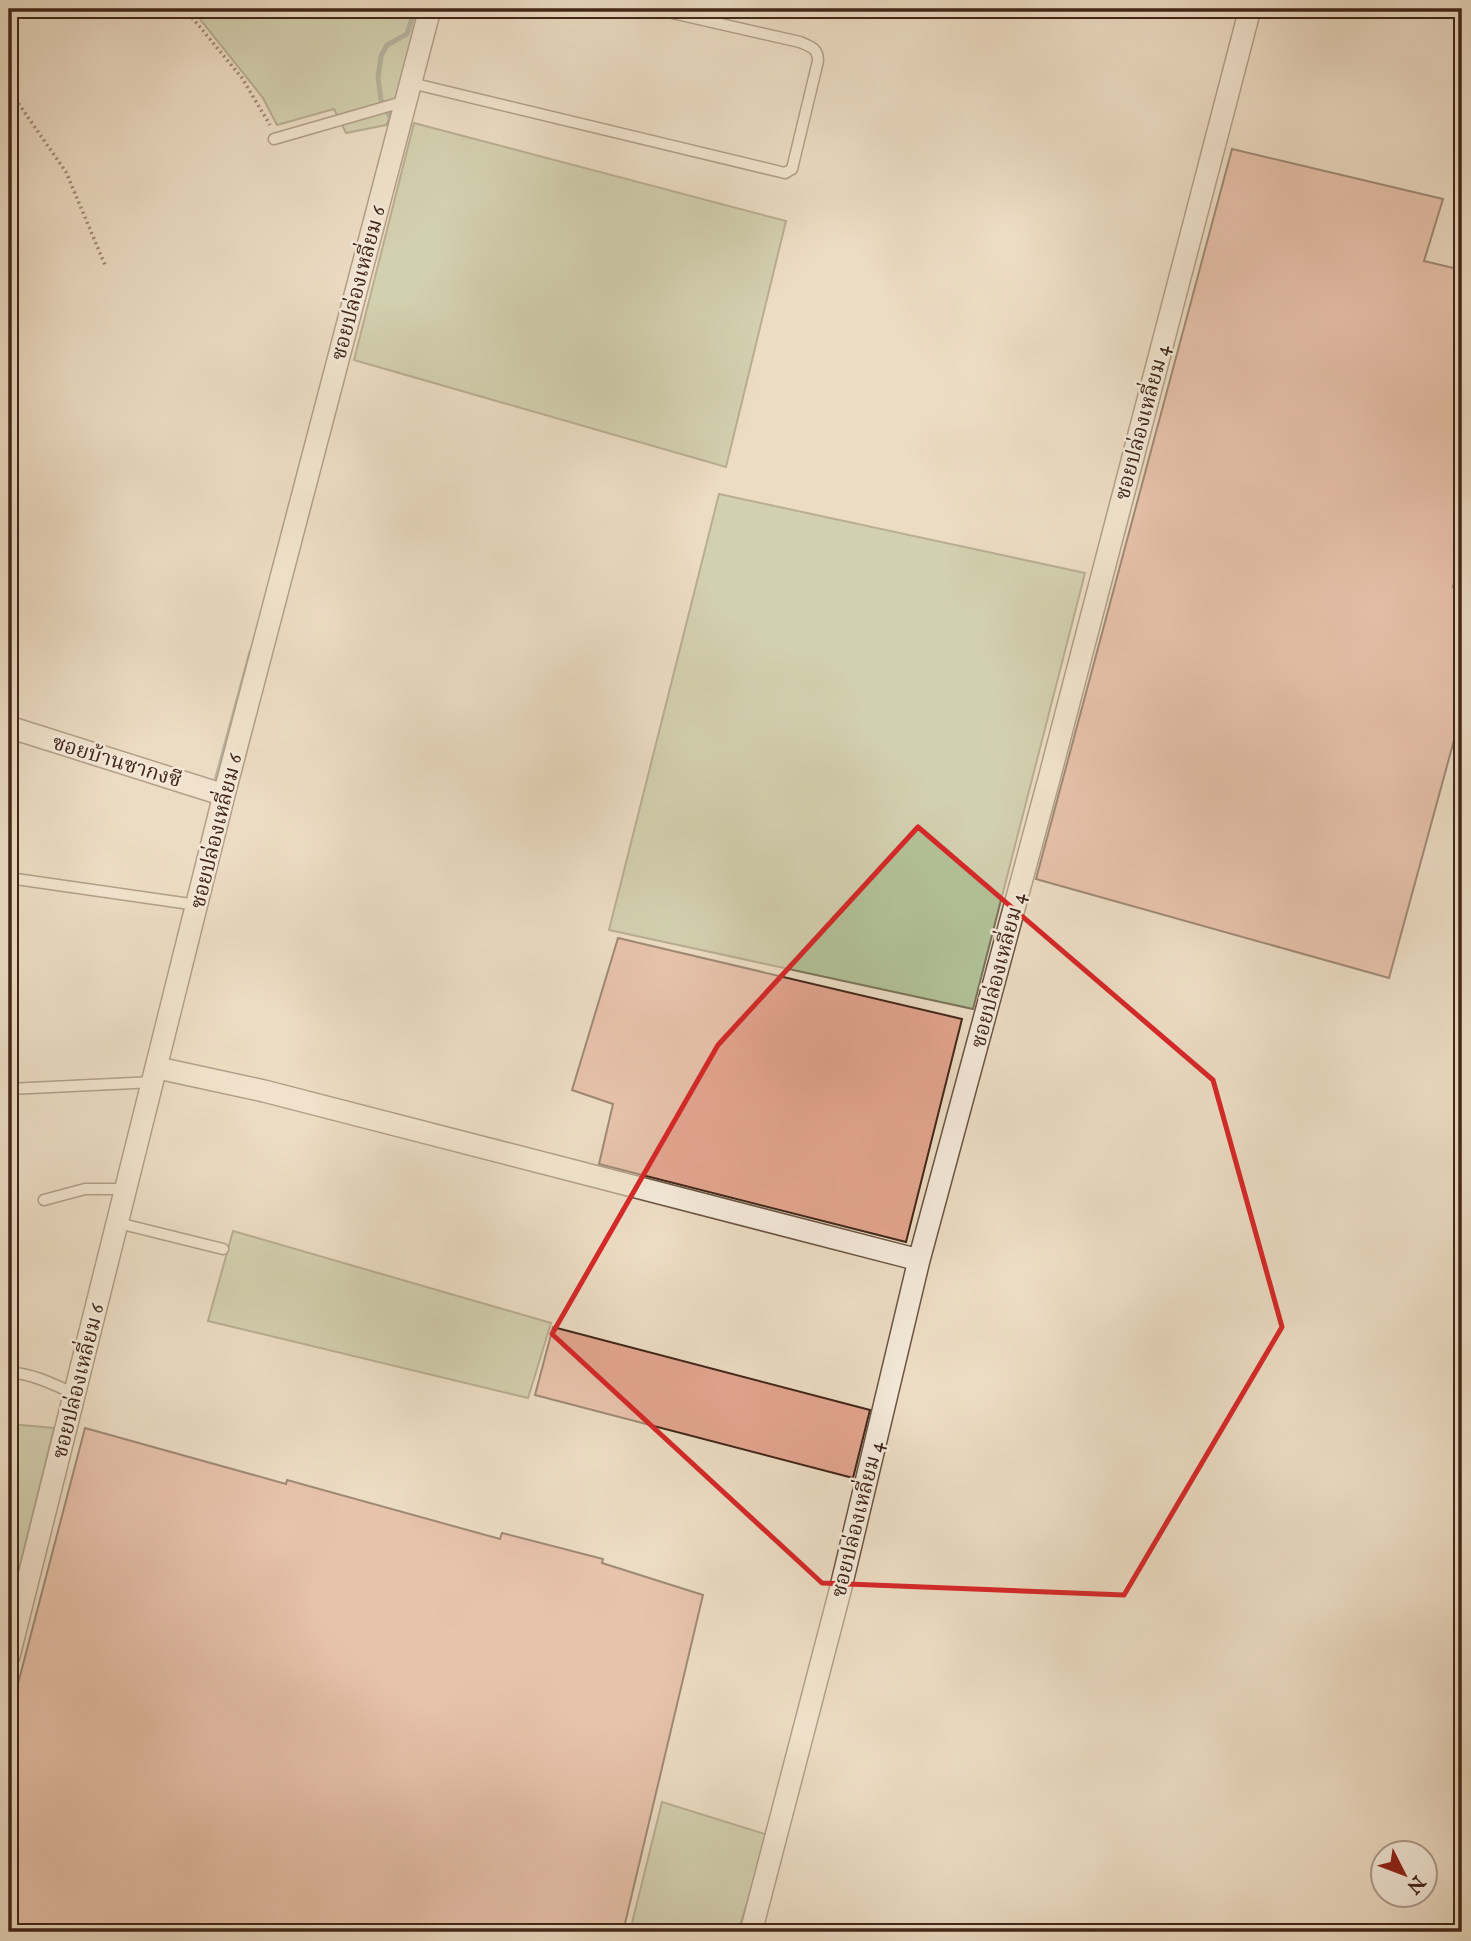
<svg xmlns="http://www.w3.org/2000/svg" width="1471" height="1941" font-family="'IM FELL English','Noto Serif Thai',serif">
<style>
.green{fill:#b3c298;stroke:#7a7458;stroke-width:2}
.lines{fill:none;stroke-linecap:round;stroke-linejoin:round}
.stream{stroke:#768073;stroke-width:5}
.building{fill:#e3a590;stroke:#412618;stroke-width:2}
.service-casing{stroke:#6c5443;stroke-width:13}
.minor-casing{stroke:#6c5443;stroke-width:24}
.path{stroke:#412618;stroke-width:3.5;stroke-dasharray:2 3.5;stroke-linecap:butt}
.service{stroke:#f3e8d8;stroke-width:10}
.minor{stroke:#f3e8d8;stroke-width:21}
.marked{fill:none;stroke:#d62828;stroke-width:5;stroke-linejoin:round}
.labels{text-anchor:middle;stroke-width:5;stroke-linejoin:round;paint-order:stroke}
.street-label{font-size:21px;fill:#412618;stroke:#f3e8d8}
</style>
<rect width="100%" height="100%" fill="#ecdcc3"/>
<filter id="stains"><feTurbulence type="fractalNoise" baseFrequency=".00286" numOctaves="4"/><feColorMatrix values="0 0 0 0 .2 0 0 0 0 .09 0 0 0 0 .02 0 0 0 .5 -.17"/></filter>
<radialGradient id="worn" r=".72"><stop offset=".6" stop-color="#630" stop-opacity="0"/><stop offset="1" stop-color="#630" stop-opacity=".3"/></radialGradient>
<path class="green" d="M 192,9 L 423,9 L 401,97 L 386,125 L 346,133 L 334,109 L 277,125 L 263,98 Z
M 414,123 L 786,221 L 726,467 L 354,360 Z
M 719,494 L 1085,573 L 973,1009 L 609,930 Z
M 233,1231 L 551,1323 L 528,1398 L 208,1321 Z
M 9,1424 L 54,1428 L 9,1611 Z
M 662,1802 L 768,1835 L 738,1932 L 665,1932 L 632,1923 Z"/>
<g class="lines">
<path class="stream" d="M 393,122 L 381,100 L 378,77 L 381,56 L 387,45 L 407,34 L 415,9
M 216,781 L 251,652"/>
</g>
<path class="building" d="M 1232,149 L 1443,199 L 1424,261 L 1462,270 L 1462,554 L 1453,587 L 1462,591 L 1462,711 L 1389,978 L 1036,879 Z
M 618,938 L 962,1019 L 906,1242 L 599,1164 L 613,1104 L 572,1090 Z
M 553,1327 L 870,1410 L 853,1478 L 535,1395 Z
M 85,1428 L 286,1484 L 287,1480 L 500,1539 L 502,1533 L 603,1559 L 602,1563 L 703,1595 L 623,1932 L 9,1932 L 9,1718 Z"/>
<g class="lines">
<g class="service-casing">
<path id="service" d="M 411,83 L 785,173 L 792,169 L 818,61 C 818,48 811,47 800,42 L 655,9
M 274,139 L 406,101
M 9,878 L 197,905
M 9,1089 L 154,1082
M 44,1200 L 85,1189 L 127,1189
M 118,1223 L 223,1249
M 9,1372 C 33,1374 53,1384 75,1394"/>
</g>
<g class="minor-casing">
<path id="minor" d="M 9,727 L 224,795
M 158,1068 L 264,1091 L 919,1260
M 9,1656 L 224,795 L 430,9
M 751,1932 L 840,1591 L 919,1260 L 1049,779 L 1250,9"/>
</g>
<path class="path" d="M 185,9 L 242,78 L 270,125
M 9,90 L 66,172 L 105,265"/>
<use href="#service" class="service"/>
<use href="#minor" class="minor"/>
</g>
<path d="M0 0H1471V1941H0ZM 918,827 L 1213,1080 L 1282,1327 L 1124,1595 L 822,1583 L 552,1334 L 718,1045 Z" fill="#ecdcc3" fill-opacity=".55" fill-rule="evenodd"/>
<path class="marked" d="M 918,827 L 1213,1080 L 1282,1327 L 1124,1595 L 822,1583 L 552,1334 L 718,1045 Z"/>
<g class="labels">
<g class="street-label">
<text transform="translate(358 283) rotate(-75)" y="7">ซอยปล่องเหลี่ยม 6</text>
<text transform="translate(1142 422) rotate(-75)" y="7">ซอยปล่องเหลี่ยม 4</text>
<text transform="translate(117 761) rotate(17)" y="7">ซอยบ้านซากงซี</text>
<text transform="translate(216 831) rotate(-76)" y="7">ซอยปล่องเหลี่ยม 6</text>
<text transform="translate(998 970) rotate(-75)" y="7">ซอยปล่องเหลี่ยม 4</text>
<text transform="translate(78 1381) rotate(-76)" y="7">ซอยปล่องเหลี่ยม 6</text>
<text transform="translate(857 1519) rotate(-76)" y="7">ซอยปล่องเหลี่ยม 4</text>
</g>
</g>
<rect width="1471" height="1941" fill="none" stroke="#ecdcc3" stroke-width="35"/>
<rect x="10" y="10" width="1450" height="1920" fill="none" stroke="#412618" stroke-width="3.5"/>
<rect x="18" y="18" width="1436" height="1906" fill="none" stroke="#412618" stroke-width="2"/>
<g transform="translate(1404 1874) rotate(132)"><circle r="33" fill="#f3e8d8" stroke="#ac9a8b" stroke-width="2"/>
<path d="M0-5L12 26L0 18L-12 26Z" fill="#8f2418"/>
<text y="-10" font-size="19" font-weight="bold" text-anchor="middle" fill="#412618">N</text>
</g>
<rect width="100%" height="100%" filter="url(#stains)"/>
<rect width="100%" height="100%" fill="url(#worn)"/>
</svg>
